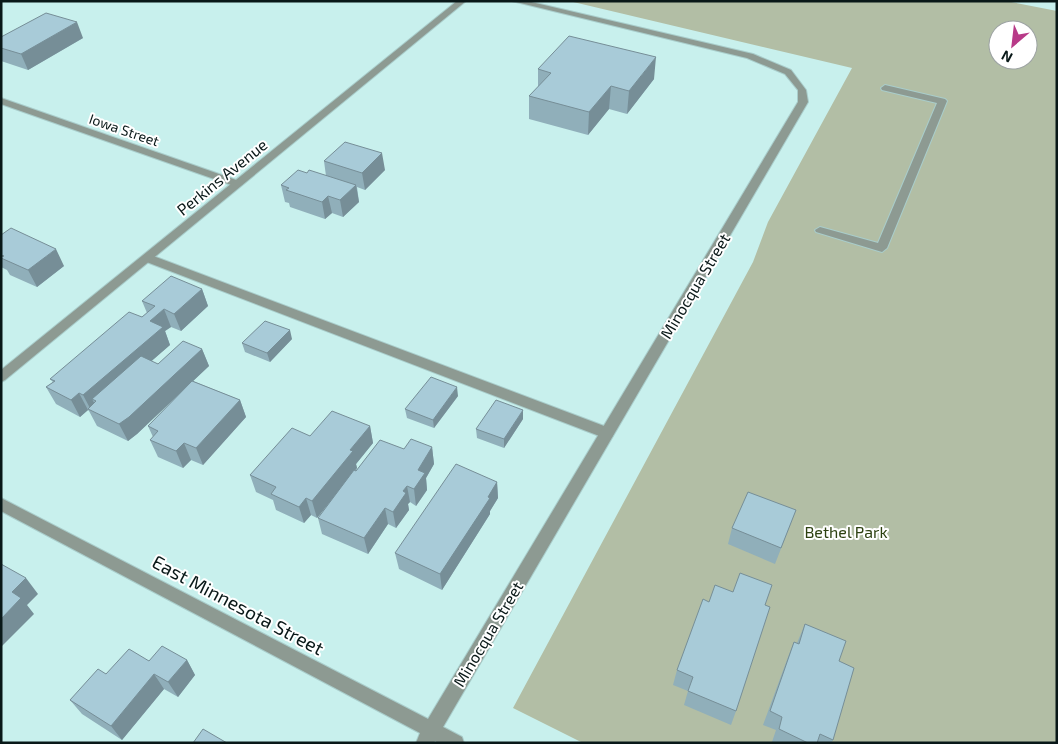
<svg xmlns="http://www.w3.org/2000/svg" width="1058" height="744" font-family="'Exo 2',sans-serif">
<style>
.green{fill:#b2bea5;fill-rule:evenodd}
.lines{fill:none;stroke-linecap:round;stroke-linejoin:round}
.service-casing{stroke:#a9cdcb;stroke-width:2}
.minor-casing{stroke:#a9cdcb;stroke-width:2}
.service{fill:#8d9a92;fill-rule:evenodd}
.minor{fill:#8d9a92;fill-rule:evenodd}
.wall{fill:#90afba}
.shaded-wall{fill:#768e97}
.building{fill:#a8cbd8;stroke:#768e97}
.labels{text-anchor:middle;stroke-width:4;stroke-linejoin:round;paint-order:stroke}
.far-street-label{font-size:14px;fill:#091818;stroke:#fff}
.street-label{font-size:16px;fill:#091818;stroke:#fff}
.park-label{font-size:16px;fill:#2d4111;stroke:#fff}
.near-street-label{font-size:19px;fill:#091818;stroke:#fff}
</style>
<rect width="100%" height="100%" fill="#c8f0ed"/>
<path class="green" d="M 569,1 L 1006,1 L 1057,11 L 1057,743 L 583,743 L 513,708 L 753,262 L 768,222 L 852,68 ZM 998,30 L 1028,30 L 1028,60 L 998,60 Z"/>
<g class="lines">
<g class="service-casing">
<path id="service" d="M 885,85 L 945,99 L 947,101 L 887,248 L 882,252 L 816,232 L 815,230 L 820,227 L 878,243 L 937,103 L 882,90 L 881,88 Z
M 1,98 L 242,182 L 243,184 L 238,187 L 234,186 L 1,104 Z
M 148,254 L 612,429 L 614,433 L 612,437 L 607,438 L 602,437 L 144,261 L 142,258 Z"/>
</g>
<g class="minor-casing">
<path id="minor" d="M 457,1 L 466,1 L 5,380 L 1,382 L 1,370 Z
M 512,1 L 527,1 L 753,54 L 791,70 L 806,90 L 808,102 L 443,727 L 462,737 L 464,743 L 438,743 L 435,741 L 434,743 L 416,743 L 420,733 L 1,511 L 1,498 L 428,719 L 798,102 L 798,90 L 785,74 L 747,58 Z"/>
</g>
<use href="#service" class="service"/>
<use href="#minor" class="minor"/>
</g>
<path class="wall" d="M 1,37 L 83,38 L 28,70 L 1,61 Z
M 538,69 L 654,79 L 627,114 L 609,109 L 588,135 L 529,119 L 529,96 L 538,87 Z
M 324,161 L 385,170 L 365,190 L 357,187 L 359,202 L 343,217 L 332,213 L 325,219 L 290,207 L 289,203 L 285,202 L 281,185 L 307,173 L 326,176 Z
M 1,235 L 64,266 L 37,287 L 10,275 L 7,270 L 1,267 Z
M 202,289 L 208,306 L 181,331 L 171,327 L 165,331 L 170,345 L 151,361 L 158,364 L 202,349 L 209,366 L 193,381 L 240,400 L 246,417 L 203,465 L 191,460 L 183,468 L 158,457 L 150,440 L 153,437 L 148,426 L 182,391 L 137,434 L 128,441 L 97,426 L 89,411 L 88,410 L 80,417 L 56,404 L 46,387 L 53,382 L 50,379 L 142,317 L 147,313 L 142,301 Z
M 292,339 L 270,362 L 245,352 L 242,343 Z
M 458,396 L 434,428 L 407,418 L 405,409 Z
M 523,419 L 504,448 L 477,438 L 476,429 Z
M 370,426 L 373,443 L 356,464 L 357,468 L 355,470 L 404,449 L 432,447 L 434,464 L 426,478 L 427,490 L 416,506 L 410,502 L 408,504 L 409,510 L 396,528 L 388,524 L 368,554 L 322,534 L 318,518 L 328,504 L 317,518 L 311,515 L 304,523 L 276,510 L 273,500 L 256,492 L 250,475 L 310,436 Z
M 497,482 L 498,498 L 490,511 L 490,514 L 442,590 L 399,569 L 395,553 Z
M 796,510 L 775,564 L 728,544 L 732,528 Z
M 765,605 L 736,711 L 731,725 L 684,705 L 688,691 L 673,685 L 677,670 Z
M 805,624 L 839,661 L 833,740 L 831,743 L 773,743 L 772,742 L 776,730 L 763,725 L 788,657 L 794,642 L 797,643 Z
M 187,660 L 195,675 L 178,697 L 164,689 L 122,740 L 82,714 L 70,700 L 106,674 L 149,661 Z"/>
<path class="shaded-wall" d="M 77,22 L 83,38 L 28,70 L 21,54 Z
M 656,57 L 654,79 L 627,114 L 629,91 Z
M 611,86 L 609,109 L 588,135 L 589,112 Z
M 382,153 L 385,170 L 365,190 L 362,173 Z
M 356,185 L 359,202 L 343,217 L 340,200 Z
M 328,196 L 332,213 L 325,219 L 322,202 Z
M 56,249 L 64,266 L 37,287 L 28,270 Z
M 202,289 L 208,306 L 181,331 L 174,314 Z
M 164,309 L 171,327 L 165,331 L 170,345 L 99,407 L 96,401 L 92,399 L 97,408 L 91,410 L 83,395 L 150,321 Z
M 290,330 L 292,339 L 270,362 L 267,353 Z
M 202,349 L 209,366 L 137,434 L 128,441 L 119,424 Z
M 457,387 L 458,396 L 434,428 L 433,420 Z
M 79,393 L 88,410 L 80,417 L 71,400 Z
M 240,400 L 246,417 L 203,465 L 196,448 Z
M 523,410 L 523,419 L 504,448 L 504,439 Z
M 370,426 L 373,443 L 356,464 L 357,468 L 317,518 L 312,501 L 350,450 Z
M 184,443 L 191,460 L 183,468 L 176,451 Z
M 432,447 L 434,464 L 426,478 L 427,490 L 416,506 L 414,489 L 418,470 Z
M 497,482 L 498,498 L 490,511 L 490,514 L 442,590 L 440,574 Z
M 407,486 L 410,502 L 408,504 L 409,510 L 396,528 L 393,512 L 403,491 Z
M 306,498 L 311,515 L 304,523 L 299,507 Z
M 385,508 L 388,524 L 368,554 L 364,538 Z
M 26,578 L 38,594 L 27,605 L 34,614 L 1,647 L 1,619 L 12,592 Z
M 187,660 L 195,675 L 178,697 L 168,682 Z
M 154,674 L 164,689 L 122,740 L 111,726 Z"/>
<path class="building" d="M 46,13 L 77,22 L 21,54 L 1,48 L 1,37 Z
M 569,36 L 656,57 L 629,91 L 611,86 L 589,112 L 529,96 L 551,73 L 538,69 Z
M 345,142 L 382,153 L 362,173 L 324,161 Z
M 298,170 L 307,173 L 309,170 L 356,185 L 340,200 L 328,196 L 322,202 L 286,190 L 289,188 L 281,185 Z
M 11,228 L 56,249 L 28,270 L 1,258 L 1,257 L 4,256 L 1,255 L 1,235 Z
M 171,276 L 202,289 L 174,314 L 164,309 L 150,321 L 163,327 L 83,395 L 79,393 L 71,400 L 46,387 L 55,381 L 50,379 L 129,312 L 142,317 L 155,306 L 142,301 Z
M 265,321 L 290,330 L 267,353 L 242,343 Z
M 183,341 L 202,349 L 129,417 L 119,424 L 88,409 L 96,401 L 92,399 L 141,356 L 158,364 Z
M 431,377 L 457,387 L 433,420 L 405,409 Z
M 192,381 L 240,400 L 196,448 L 184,443 L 176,451 L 150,440 L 158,431 L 148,426 Z
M 496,400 L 523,410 L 504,439 L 476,429 Z
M 332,411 L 370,426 L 350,450 L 353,451 L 312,501 L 306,498 L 299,507 L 271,494 L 276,487 L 250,475 L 292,428 L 310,436 Z
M 411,439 L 432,447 L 418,470 L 425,473 L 414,489 L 407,486 L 403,491 L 406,493 L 393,512 L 385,508 L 364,538 L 318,518 L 354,470 L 356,471 L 380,440 L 404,449 Z
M 456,464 L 497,482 L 488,497 L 490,498 L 440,574 L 395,553 Z
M 748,492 L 796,510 L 781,548 L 732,528 Z
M 1,564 L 26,578 L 12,592 L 21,598 L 1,619 Z
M 740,573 L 772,585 L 765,605 L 770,607 L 736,711 L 688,691 L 693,677 L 677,670 L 703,599 L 709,602 L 715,585 L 733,592 Z
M 805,624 L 846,641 L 839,661 L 854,668 L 833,740 L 820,734 L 817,743 L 808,743 L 779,729 L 782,717 L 770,711 L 794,642 L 799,644 Z
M 162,646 L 187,660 L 168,682 L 154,674 L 111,726 L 70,700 L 98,669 L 106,674 L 129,649 L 149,661 Z
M 203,729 L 227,743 L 193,743 Z"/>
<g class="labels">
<g class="far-street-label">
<text transform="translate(124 130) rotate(19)" y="5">Iowa Street</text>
</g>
<g class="street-label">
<text transform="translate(222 177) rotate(-39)" y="6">Perkins Avenue</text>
<text transform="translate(695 286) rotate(-59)" y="6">Minocqua Street</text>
<text transform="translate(488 634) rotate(-59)" y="6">Minocqua Street</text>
</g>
<g class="park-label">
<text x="846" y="538">Bethel Park</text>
</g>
<g class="near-street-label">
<text transform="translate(238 605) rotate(28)" y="7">East Minnesota Street</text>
</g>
</g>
<rect width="1058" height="744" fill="none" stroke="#091818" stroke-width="5"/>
<g transform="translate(1013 45) rotate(208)"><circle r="24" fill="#ffffff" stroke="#9da3a3"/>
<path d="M0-4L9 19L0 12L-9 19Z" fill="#b83a88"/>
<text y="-8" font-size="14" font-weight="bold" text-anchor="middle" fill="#091818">N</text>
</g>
</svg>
